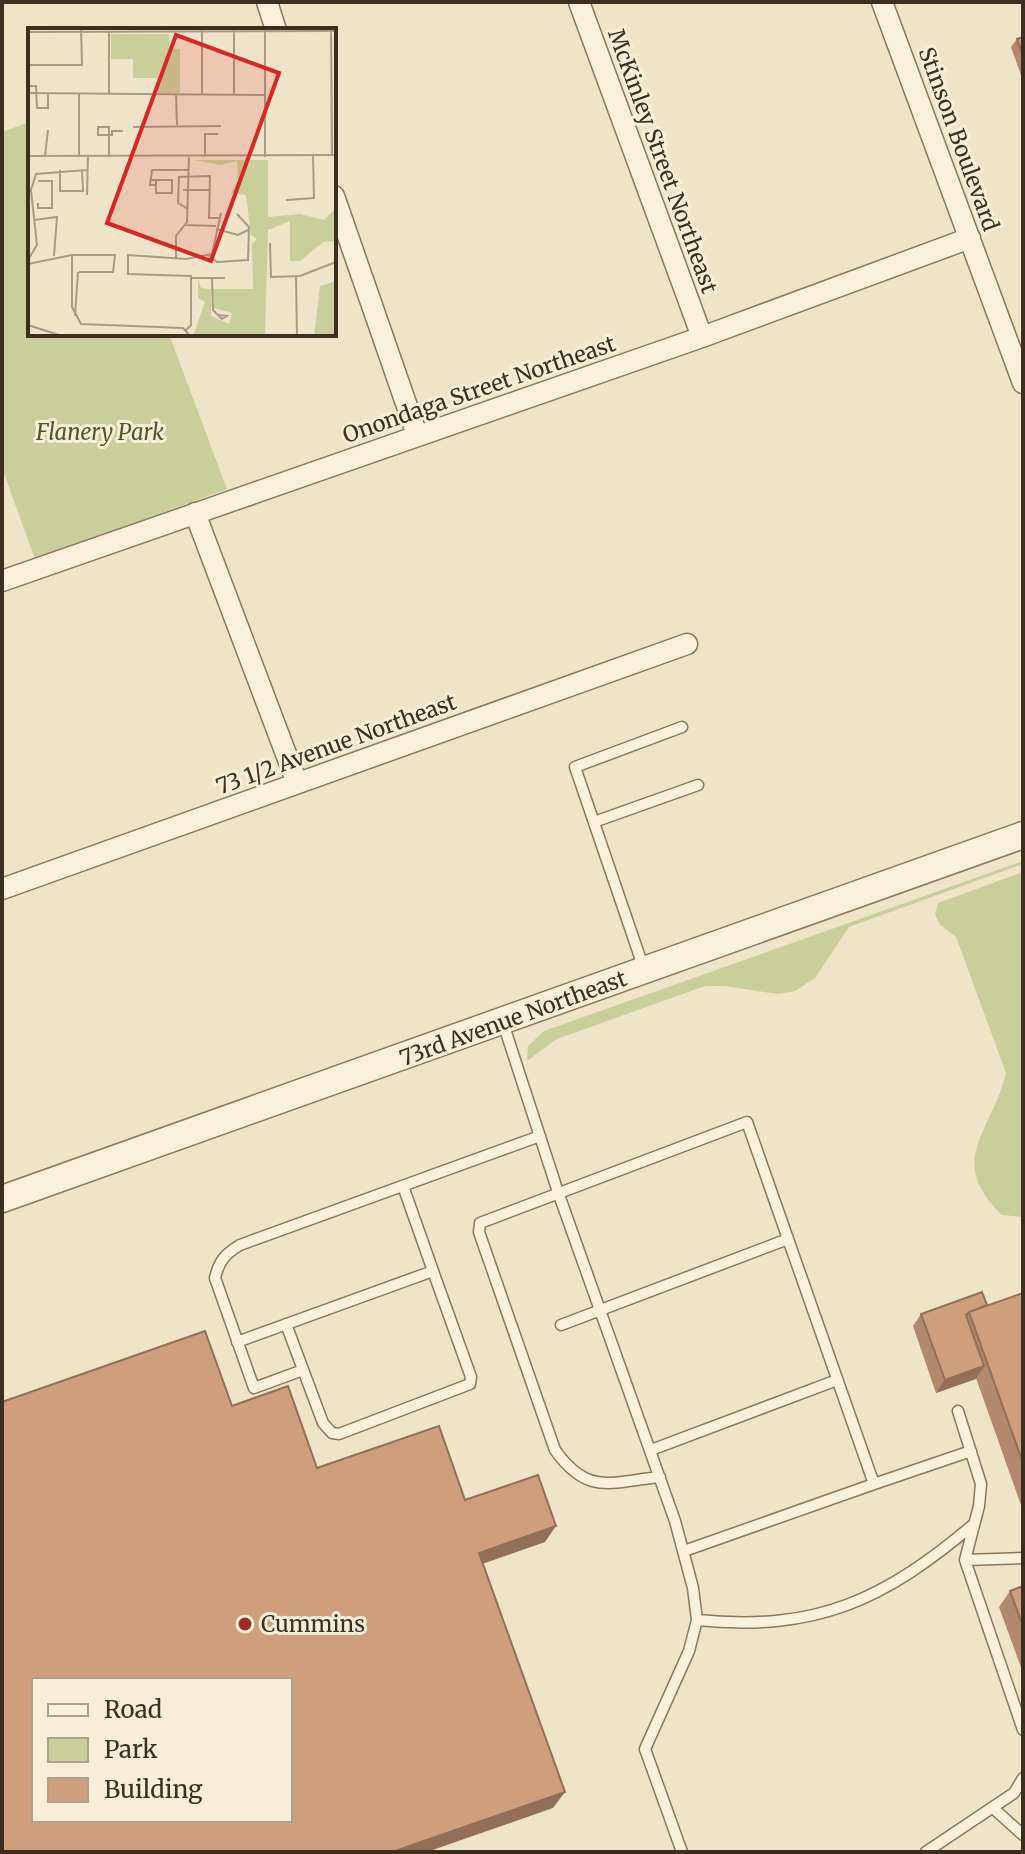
<svg xmlns="http://www.w3.org/2000/svg" width="1025" height="1854" font-family="Merriweather,serif">
<style>
.green{fill:#c9cf9b}
.lines{fill:none;stroke-linecap:round;stroke-linejoin:round}
.service-casing{stroke:#8d765c;stroke-width:13}
.minor-casing{stroke:#8d765c;stroke-width:23}
.tertiary-casing{stroke:#8d765c;stroke-width:29}
.service{stroke:#faf1dc;stroke-width:10}
.minor{stroke:#faf1dc;stroke-width:20}
.tertiary{stroke:#faf1dc;stroke-width:26}
.wall{fill:#b2896c}
.shaded-wall{fill:#916f58}
.building{fill:#cf9f7d;stroke:#916f58;stroke-width:2;fill-rule:evenodd}
.poi-dot{fill:#9e2a2b;stroke:#f7eed8;stroke-width:3}
.labels{text-anchor:middle;stroke-width:6;stroke-linejoin:round;paint-order:stroke}
.street-label{font-size:22px;fill:#3d2e20;stroke:#f7eed8}
.park-label{font-size:22px;font-style:italic;fill:#4d5a26;stroke:#f7eed8}
.poi-label{font-size:22px;fill:#3d2e20;stroke:#f7eed8;text-anchor:start}
.inset-road{fill:none;stroke:#a89b85;stroke-width:2}
.view{fill:#d62828;fill-opacity:0.15;stroke:#d62828;stroke-width:4}
.inset-edge{fill:none;stroke:#3d2e20;stroke-width:4}
</style>
<rect width="100%" height="100%" fill="#f0e4c8"/>
<path class="green" d="M 30,122 L 30,334 L 169,334 L 227,489 L 35,559 L 2,468 L 2,132 Z
M 1023,861 L 1023,864 L 849,927 L 815,978 L 795,991 L 778,994 L 724,986 L 705,986 L 557,1039 L 527,1061 L 528,1046 L 544,1031 Z
M 1023,872 L 1023,1217 L 1002,1215 C 945,1160 992,1132 1006,1073 L 956,937 L 940,925 L 935,915 L 938,903 Z"/>
<g class="lines">
<g class="service-casing">
<path id="service" d="M 594,822 L 698,785
M 644,969 L 575,767 L 682,727
M 503,1023 L 558,1192 L 675,1521 L 693,1588 L 697,1620 L 689,1651 L 645,1749 L 682,1852
M 403,1186 L 433,1271
M 561,1325 L 788,1239
M 237,1342 L 433,1271 L 471,1377 L 470,1384 L 339,1434 L 332,1433 L 323,1423 L 286,1324
M 303,1370 L 254,1388 L 215,1278 C 219,1261 225,1254 240,1245 L 540,1136
M 958,1411 L 981,1484 L 979,1506 L 965,1560 L 1023,1730
M 651,1450 L 837,1380
M 660,1477 C 610,1482 588,1496 555,1450 L 479,1232 L 480,1223 L 747,1122 L 874,1484 L 971,1451
M 684,1551 L 874,1484
M 965,1560 L 1023,1558
M 697,1620 C 817,1632 884,1600 974,1524
M 993,1808 L 1023,1835
M 926,1852 L 1014,1793 L 1023,1778"/>
</g>
<g class="minor-casing">
<path id="minor" d="M 267,2 L 276,30
M 579,2 L 702,337
M 882,2 L 1023,383
M 334,196 L 417,435
M 195,513 L 297,783
M 2,581 L 702,337 L 970,238
M 2,889 L 687,644"/>
</g>
<g class="tertiary-casing">
<path id="tertiary" d="M 2,1199 L 1023,835"/>
</g>
<use href="#service" class="service"/>
<use href="#minor" class="minor"/>
<use href="#tertiary" class="tertiary"/>
</g>
<path class="wall" d="M 1023,37 L 1023,81 L 1011,47 L 1017,39 Z
M 1023,1293 L 1023,1511 L 976,1378 L 936,1393 L 913,1326 L 921,1314 L 987,1305 Z
M 1023,1586 L 1023,1673 L 999,1607 L 1010,1591 Z"/>
<path class="shaded-wall" d="M 984,1366 L 976,1379 L 936,1393 L 945,1380 Z
M 556,1526 L 545,1542 L 468,1569 L 479,1553 Z
M 565,1792 L 553,1808 L 427,1852 L 392,1852 Z"/>
<path class="building" d="M 1023,37 L 1023,56 L 1017,39 Z
M 982,1292 L 987,1305 L 969,1312 L 966,1315 L 984,1366 L 945,1380 L 921,1314 Z
M 1023,1293 L 1023,1463 L 969,1312 Z
M 205,1331 L 232,1406 L 288,1386 L 317,1468 L 439,1426 L 465,1500 L 538,1475 L 556,1526 L 479,1553 L 565,1792 L 392,1852 L 2,1852 L 2,1402 ZM 34,1680 L 290,1680 L 290,1820 L 34,1820 Z
M 1023,1586 L 1023,1626 L 1010,1591 Z"/>
<circle class="poi-dot" cx="245" cy="1624" r="8"/>
<g class="labels">
<g class="street-label">
<text transform="translate(959 139) rotate(70)" y="8">Stinson Boulevard</text>
<text transform="translate(663 161) rotate(70)" y="8">McKinley Street Northeast</text>
<text transform="translate(479 389) rotate(-19)" y="8">Onondaga Street Northeast</text>
<text transform="translate(336 744) rotate(-20)" y="8">73 1/2 Avenue Northeast</text>
<text transform="translate(513 1018) rotate(-20)" y="8">73rd Avenue Northeast</text>
</g>
<g class="park-label">
<text x="100" y="440">Flanery Park</text>
</g>
<g class="poi-label">
<text x="261" y="1632">Cummins</text>
</g>
</g>
<g transform="translate(28 28)">
<rect width="308" height="308" fill="#f0e4c8"/>
<path d="M 83,6 L 141,6 L 141,20 L 152,21 L 152,65 L 130,65 L 130,50 L 105,50 L 105,31 L 83,31 ZM 165,132 L 240,132 L 240,189 L 272,186 L 296,192 L 308,180 L 308,213 L 295,214 L 272,233 L 262,233 L 262,193 L 240,202 L 237,308 L 165,308 L 177,274 L 170,270 L 170,252 L 173,260 L 183,261 L 183,288 L 201,296 L 204,285 L 186,280 L 185,261 L 225,261 L 224,216 L 229,211 L 223,207 L 218,167 L 203,165 L 210,153 L 209,133 L 193,137 ZM 308,253 L 308,308 L 286,308 L 292,258 Z" fill="#c9cf9b"/>
<path class="inset-road" d="M 206,0 L 206,67M 237,0 L 237,129M 303,0 L 304,127M 0,4 L 308,3M 81,4 L 81,66M 0,37 L 54,37 L 53,0M 0,58 L 8,58 L 9,80 L 20,80 L 20,65M 0,65 L 237,67M 51,65 L 51,128M 148,66 L 149,97M 174,67 L 174,0M 105,99 L 193,98M 0,128 L 308,127M 17,128 L 20,102M 81,129 L 81,99 L 70,99 L 70,107 L 84,107 L 84,103 L 95,103M 177,129 L 177,106 L 190,106M 32,142 L 32,163 L 55,163 L 54,142M 122,152 L 144,152 L 144,165 L 128,165 L 128,152M 128,157 L 122,157 L 124,142 L 160,142M 155,162 L 182,162M 59,167 L 60,128M 258,172 L 286,170 L 285,128M 10,175 L 10,180 L 24,180 L 24,153 L 10,153M 160,181 L 150,175 L 151,149 L 182,148 L 181,190 L 192,190M 6,192 L 29,189 L 26,228M 158,197 L 188,198M 188,201 L 210,207 L 220,202M 242,215 L 243,249 L 272,248 L 308,234M 44,227 L 87,227 L 85,244 L 51,244M 181,227 L 189,234 L 220,232 L 221,199 L 209,186M 148,231 L 148,208 L 159,194 L 161,129M 0,232 L 9,217 L 3,162 L 8,146 L 59,142M 0,236 L 44,227 L 44,279 L 53,296 L 155,300 L 162,308M 268,249 L 269,308M 164,250 L 197,250M 184,250 L 185,282 L 194,291 L 199,288 L 191,287M 47,288 L 50,244M 0,297 L 34,308M 158,302 L 163,297 L 163,248 L 100,246 L 100,227 L 158,231 L 184,226 L 193,185"/>
<path class="view" d="M 148,7 L 251,45 L 183,233 L 79,195 Z"/>
<rect width="308" height="308" class="inset-edge"/>
</g>
<rect width="1025" height="1854" fill="none" stroke="#3d2e20" stroke-width="8"/>
<rect x="32" y="1678" width="260" height="144" fill="#f7eed8" stroke="#ada18e" stroke-width="2"/>
<rect x="48" y="1704" width="40" height="12" fill="#faf1dc" stroke="#ada18e" stroke-width="2"/>
<text x="104" y="1718" font-size="24" fill="#3d2e20">Road</text>
<rect x="48" y="1738" width="40" height="24" fill="#c9cf9b" stroke="#ada18e" stroke-width="2"/>
<text x="104" y="1758" font-size="24" fill="#3d2e20">Park</text>
<rect x="48" y="1778" width="40" height="24" fill="#cf9f7d" stroke="#ada18e" stroke-width="2"/>
<text x="104" y="1798" font-size="24" fill="#3d2e20">Building</text>
</svg>
